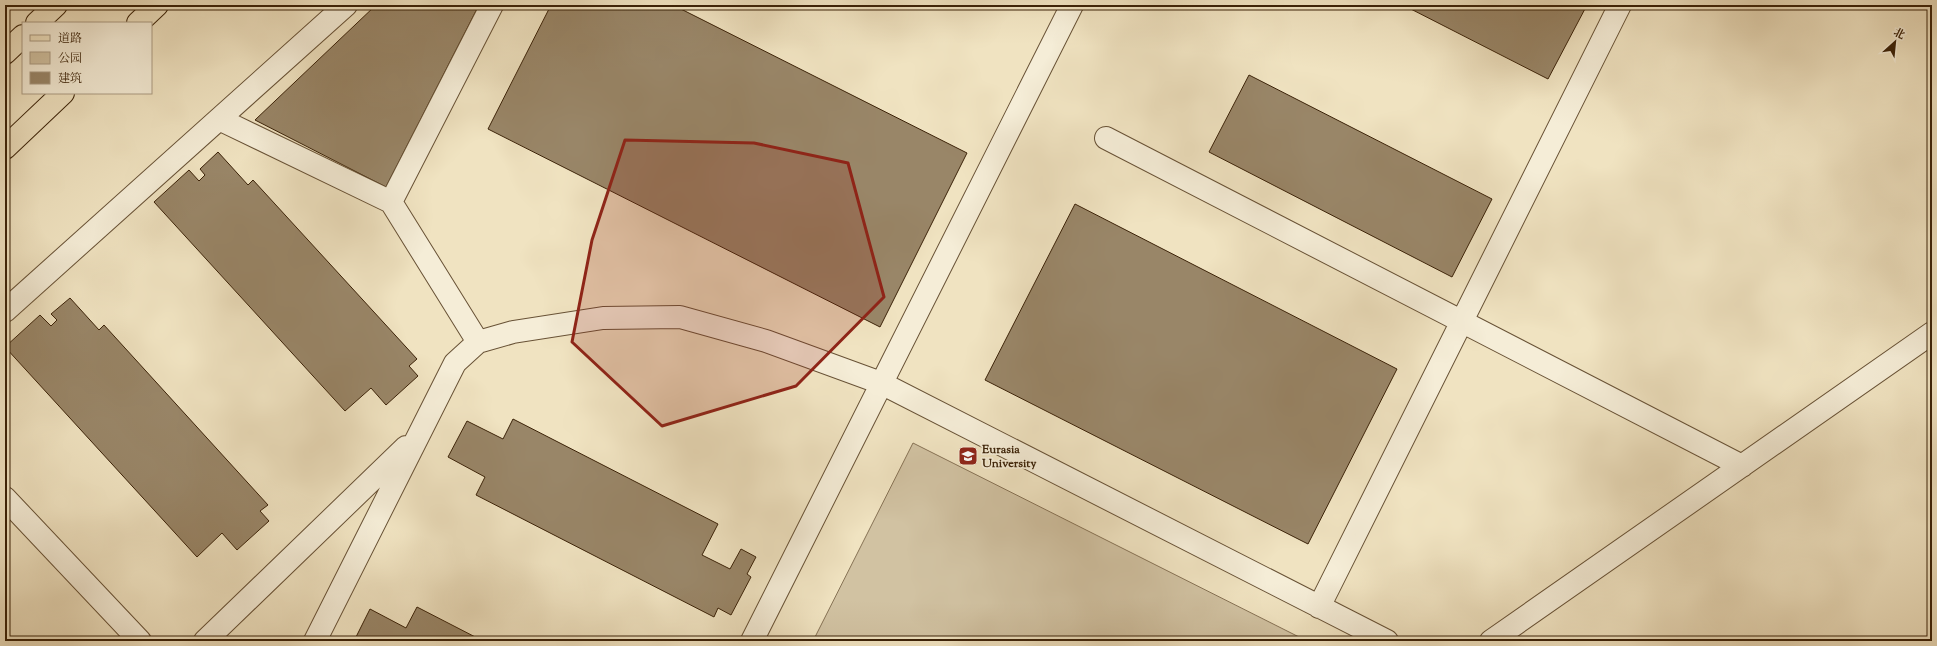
<svg xmlns="http://www.w3.org/2000/svg" width="1937" height="646" font-family="'Sorts Mill Goudy','Noto Serif SC',serif">
<style>
.green{fill:#d1c2a2;stroke:#867255}
.building{fill:#998668;stroke:#3b2208}
.lines{fill:none;stroke-linecap:round;stroke-linejoin:round}
.minor-casing{stroke:#685236;stroke-width:24}
.major-casing{stroke:#3b2208;stroke-width:24}
.minor{stroke:#f5edd7;stroke-width:22}
.major{stroke:#f0e3c1;stroke-width:22}
.marked{fill:#8f2418;fill-opacity:0.2;stroke:#8f2418;stroke-width:3;stroke-linejoin:round}
.labels{text-anchor:middle;stroke-width:3.5;stroke-linejoin:round;paint-order:stroke}
.poi-label{font-size:12px;font-weight:bold;fill:#3b2208;stroke:#f5edd7;text-anchor:start}
</style>
<rect width="100%" height="100%" fill="#f0e3c1"/>
<filter id="stains"><feTurbulence type="fractalNoise" baseFrequency=".005" numOctaves="4"/><feColorMatrix values="0 0 0 0 .2 0 0 0 0 .09 0 0 0 0 .02 0 0 0 .5 -.17"/></filter>
<radialGradient id="worn" r=".72"><stop offset=".6" stop-color="#630" stop-opacity="0"/><stop offset="1" stop-color="#630" stop-opacity=".3"/></radialGradient>
<path class="green" d="M 913,443 L 1307,641 L 813,641 Z"/>
<path class="building" d="M 376,5 L 479,5 L 386,187 L 255,120 Z
M 551,5 L 673,5 L 967,153 L 880,327 L 488,129 Z
M 1403,5 L 1587,5 L 1548,79 Z
M 1249,75 L 1492,199 L 1452,277 L 1209,152 Z
M 218,152 L 248,185 L 253,180 L 417,359 L 409,366 L 418,376 L 386,405 L 371,388 L 345,411 L 154,202 L 189,170 L 199,181 L 205,175 L 200,169 Z
M 1075,204 L 1397,369 L 1308,544 L 985,380 Z
M 70,298 L 99,330 L 104,325 L 268,505 L 260,511 L 269,521 L 237,550 L 222,533 L 197,557 L 5,347 L 40,315 L 51,326 L 57,320 L 51,314 Z
M 513,419 L 718,524 L 702,555 L 730,569 L 741,549 L 756,557 L 747,574 L 751,577 L 731,615 L 718,608 L 714,617 L 476,495 L 485,477 L 448,457 L 467,421 L 503,439 Z
M 417,607 L 483,641 L 354,641 L 370,609 L 406,628 Z
M 5,635 L 10,641 L 5,641 Z"/>
<g class="lines">
<g class="minor-casing">
<path id="minor" d="M 219,119 L 391,202 L 492,5
M 1106,138 L 1742,466
M 391,202 L 478,342
M 5,311 L 346,5
M 5,498 L 140,641
M 1319,607 L 1620,5
M 205,641 L 406,447
M 315,641 L 455,363 L 478,342 L 513,332 L 603,318 L 680,317 L 766,341 L 881,383 L 1387,641
M 752,641 L 1072,5
M 1491,641 L 1932,333"/>
</g>
<g class="major-casing">
<path id="major" d="M 37,23 L 56,5
M 138,23 L 157,5
M 5,53 L 23,36
M 5,148 L 63,93"/>
</g>
<use href="#minor" class="minor"/>
<use href="#major" class="major"/>
</g>
<path class="marked" d="M 625,140 L 754,143 L 848,163 L 884,297 L 796,386 L 662,426 L 572,342 L 592,240 Z"/>
<defs>
<g id="university-square" transform="scale(1)"><rect x="-9" y="-9" width="18" height="18" rx="4" fill="#8f2418" stroke="#f5edd7"/><path d="M0-5L7-2L0 1L-7-2ZM-4 1L0 2.5L4 1V4Q0 6-4 4Z" fill="#fff"/></g>
</defs>
<g fill-rule="evenodd">
<use href="#university-square" x="968" y="456"/>
</g>
<g class="labels">
<g class="poi-label">
<text x="982" y="453">Eurasia<tspan x="982" dy="14">University</tspan></text>
</g>
</g>
<rect width="1937" height="646" fill="none" stroke="#f0e3c1" stroke-width="20"/>
<rect x="6" y="6" width="1925" height="634" fill="none" stroke="#3b2208" stroke-width="2"/>
<rect x="10" y="10" width="1917" height="626" fill="none" stroke="#3b2208"/>
<rect x="22" y="22" width="130" height="72" fill="#f5edd7" stroke="#ab9c84"/>
<rect x="30" y="35" width="20" height="6" fill="#f0e3c1" stroke="#ab9c84"/>
<text x="58" y="42" font-size="12" fill="#3b2208">道路</text>
<rect x="30" y="52" width="20" height="12" fill="#d1c2a2" stroke="#ab9c84"/>
<text x="58" y="62" font-size="12" fill="#3b2208">公园</text>
<rect x="30" y="72" width="20" height="12" fill="#998668" stroke="#ab9c84"/>
<text x="58" y="82" font-size="12" fill="#3b2208">建筑</text>
<g transform="translate(1895 42) rotate(27)" stroke="#f5edd7" stroke-width="3" paint-order="stroke">
<path d="M0-3L7 15L0 10L-7 15Z" fill="#3b2208"/>
<text y="-6" font-size="11" font-weight="bold" text-anchor="middle" fill="#3b2208">北</text>
</g>
<rect width="100%" height="100%" filter="url(#stains)"/>
<rect width="100%" height="100%" fill="url(#worn)"/>
</svg>
